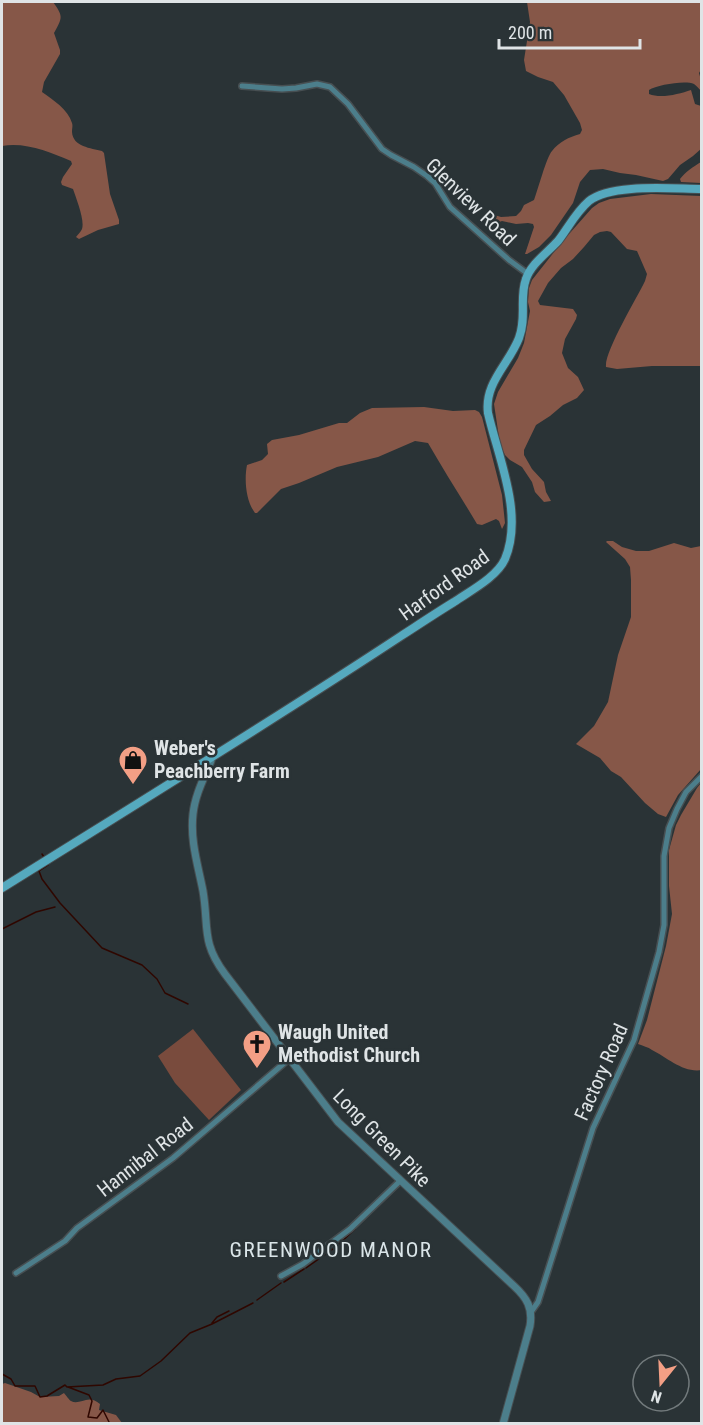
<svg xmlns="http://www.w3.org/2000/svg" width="703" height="1425" font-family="'Roboto Condensed',sans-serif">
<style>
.green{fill:#794b3d}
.forest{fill:#865748}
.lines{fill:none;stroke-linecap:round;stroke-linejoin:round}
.stream{stroke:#2f0700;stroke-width:1.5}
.minor-casing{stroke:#474f52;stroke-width:8}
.tertiary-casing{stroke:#474f52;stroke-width:9}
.secondary-casing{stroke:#474f52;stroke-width:10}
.minor{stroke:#4c7e8b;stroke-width:5}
.tertiary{stroke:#4c7e8b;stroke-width:7}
.secondary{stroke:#55a9be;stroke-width:8}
.labels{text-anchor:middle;stroke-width:5;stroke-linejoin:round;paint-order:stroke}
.street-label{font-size:20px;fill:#dfe4e6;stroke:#2a3336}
.poi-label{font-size:20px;font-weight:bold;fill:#dfe4e6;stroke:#2a3336;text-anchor:start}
.neighbourhood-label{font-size:21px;letter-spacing:1.5px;fill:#dbe6e9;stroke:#2a3336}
</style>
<rect width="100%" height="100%" fill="#2a3336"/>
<path class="green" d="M 193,1029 L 241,1090 L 209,1120 L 175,1083 L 158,1056 Z"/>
<path class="forest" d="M 2,2 L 53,2 C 63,16 63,17 54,33 L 60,50 L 60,54 L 44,82 L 42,92 C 53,100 68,109 72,123 C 73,126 72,128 72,132 C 73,147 91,148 102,151 L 104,153 L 110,194 L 119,220 L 119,224 L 98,230 L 79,239 L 76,237 C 78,234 81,232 82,229 C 85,220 76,198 73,189 L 62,185 L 61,182 L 63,177 L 72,164 L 71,161 C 49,152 26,142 2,146 Z
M 527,2 L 701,2 L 702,68 L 699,73 L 701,80 L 701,91 C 699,89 697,86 694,84 C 685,80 657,85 649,90 L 649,94 C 661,99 679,94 691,90 L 695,104 L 701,106 L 702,148 L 693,156 L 680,165 L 668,179 L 663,181 L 636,175 L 620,173 L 603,169 L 590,170 L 580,182 L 573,203 L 551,235 L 539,247 L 527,254 L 525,254 L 534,227 L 533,224 L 528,223 L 516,224 L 502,221 L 492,225 L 484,218 L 484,215 L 488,213 L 501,217 L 516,216 L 521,211 L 524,205 L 534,200 C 538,190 546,158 552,151 C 559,142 569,137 580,134 L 582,130 L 580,123 L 564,95 L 553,82 L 538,77 L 526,71 L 524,60 L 530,22 Z
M 701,162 L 701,183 L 681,182 L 680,179 C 686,171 693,167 701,162 Z
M 651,194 L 701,196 L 701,366 L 652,366 L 617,369 L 606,367 C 604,352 637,298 645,281 L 647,274 L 637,251 L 627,249 L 611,232 L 607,231 L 600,232 L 594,235 L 584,247 L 573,259 L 561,268 L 548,283 L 538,301 L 540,305 L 573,309 L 577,315 L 576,319 L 565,339 L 562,353 L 568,368 L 578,377 L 584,390 L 577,398 L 563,405 L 550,416 L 536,425 L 524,450 L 524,455 L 532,469 L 544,482 L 546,492 L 551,501 L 544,502 L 535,492 L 532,482 L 522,467 L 510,460 L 505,455 L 500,444 L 494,404 L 498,392 L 518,358 L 524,343 L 530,311 L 528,302 L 529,288 L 532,280 L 562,242 L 592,208 L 599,203 L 610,199 Z
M 424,407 L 453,411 L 475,410 L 479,412 L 482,417 L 502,495 L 505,523 L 502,529 L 499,521 L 496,519 L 482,525 L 477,524 C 461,497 444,471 428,443 L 415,441 L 378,457 L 337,467 L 299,483 L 281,489 L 257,513 L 255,513 C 246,501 244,480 247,465 L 262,460 L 268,454 L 267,444 L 272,440 L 299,435 L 339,423 L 347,423 L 360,413 L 372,408 Z
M 607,541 L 613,541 L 622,547 L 636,551 L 649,551 L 674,543 L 691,548 L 701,546 L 701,769 L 678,795 L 666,817 L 658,814 L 645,803 L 621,777 L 611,771 L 600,758 L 576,744 L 594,726 L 608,702 L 618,655 L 631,617 L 631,580 L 630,567 L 625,559 L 606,542 Z
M 701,783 L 702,1070 C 683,1073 668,1058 652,1050 C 648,1047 643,1046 638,1044 L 647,1020 L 666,946 L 672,914 L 669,886 L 669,850 L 676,825 L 681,815 L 697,788 Z
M 5,1383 L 31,1392 L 40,1397 L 59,1396 L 64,1393 C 65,1394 70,1401 71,1401 C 80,1406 88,1393 100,1404 L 99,1410 L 116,1415 L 122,1423 L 2,1423 L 2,1384 Z"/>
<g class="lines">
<path class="stream" d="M 42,854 L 44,857
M 48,865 L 39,871 L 42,879 L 60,903 L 102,948 L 142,965 L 157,979 L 165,993 L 188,1004
M 2,929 L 36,912 L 55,907
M 338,1245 L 355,1229
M 306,1268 L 333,1249
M 284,1282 L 304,1269
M 257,1300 L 281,1283
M 212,1323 L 217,1317 L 229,1311
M 2,1374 L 11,1379 L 15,1386 L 35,1386 L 40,1397 L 47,1396 L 65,1385 L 67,1387 L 103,1385 L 116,1379 L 140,1376 L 161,1361 L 190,1333 L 212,1324 L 253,1303
M 68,1387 L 89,1395 L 92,1401 L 88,1417 L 97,1418 L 103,1410 L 110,1424"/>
<g class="minor-casing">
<path id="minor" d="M 242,86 L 282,89 L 296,88 L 317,84 L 330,87 L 348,104 L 382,149 L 391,155 L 414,167 L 427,176 L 435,183 L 450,207 L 509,260 L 528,274
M 16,1273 L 65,1241 L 77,1228 L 173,1158 L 289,1059
M 281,1276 L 303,1264 L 350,1229 L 400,1181
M 531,1312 L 538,1302 L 593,1128 L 634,1040 L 659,952 L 664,925 L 664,856 L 669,828 L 677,809 L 686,792 L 702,776"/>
</g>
<g class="tertiary-casing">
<path id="tertiary" d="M 210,759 L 211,761 C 204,778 195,795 193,814 C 190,841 198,865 203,891 C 209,927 201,942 225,974 L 338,1122 L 514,1286 C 527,1298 533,1308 530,1326 L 503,1424"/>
</g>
<g class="secondary-casing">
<path id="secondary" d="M 2,888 C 135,805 269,723 401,636 C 418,625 436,613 454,602 C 470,591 497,577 505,559 C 524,514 498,457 488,413 C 484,383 509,364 519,338 C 527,317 519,298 526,279 C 531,264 547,253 558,241 C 568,228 576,212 589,201 C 611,183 673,189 702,189"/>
</g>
<use href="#minor" class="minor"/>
<use href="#tertiary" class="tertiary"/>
<use href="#secondary" class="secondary"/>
</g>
<defs>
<g id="shop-pin" transform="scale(1.5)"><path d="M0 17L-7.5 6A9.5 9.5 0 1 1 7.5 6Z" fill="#f39f85" stroke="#2a3336"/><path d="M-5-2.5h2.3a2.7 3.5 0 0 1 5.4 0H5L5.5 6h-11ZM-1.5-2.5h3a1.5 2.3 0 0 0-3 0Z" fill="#111"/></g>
<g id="church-pin" transform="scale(1.5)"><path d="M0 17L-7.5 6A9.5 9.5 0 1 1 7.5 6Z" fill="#f39f85" stroke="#2a3336"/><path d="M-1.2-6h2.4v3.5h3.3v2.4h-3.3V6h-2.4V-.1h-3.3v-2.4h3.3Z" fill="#111"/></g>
</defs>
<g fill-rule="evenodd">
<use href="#shop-pin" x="133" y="760"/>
<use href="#church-pin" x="257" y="1044"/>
</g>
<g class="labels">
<g class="street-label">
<text transform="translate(471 202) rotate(44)" y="7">Glenview Road</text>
<text transform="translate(444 585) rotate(-36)" y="7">Harford Road</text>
<text transform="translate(601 1072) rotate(-66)" y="7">Factory Road</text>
<text transform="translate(382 1138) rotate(45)" y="7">Long Green Pike</text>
<text transform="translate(145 1157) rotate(-38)" y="7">Hannibal Road</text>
</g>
<g class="poi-label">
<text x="154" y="755">Weber's<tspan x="154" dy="23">Peachberry Farm</tspan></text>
<text x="278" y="1039">Waugh United<tspan x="278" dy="23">Methodist Church</tspan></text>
</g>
<g class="neighbourhood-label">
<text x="331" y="1257">GREENWOOD MANOR</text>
</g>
</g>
<rect width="703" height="1425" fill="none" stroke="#dfe4e6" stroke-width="6"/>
<g transform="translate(661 1383) rotate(198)"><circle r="28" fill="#2a3336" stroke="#727a7c" stroke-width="1.5"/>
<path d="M0-4.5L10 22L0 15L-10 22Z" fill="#f39f85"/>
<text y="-9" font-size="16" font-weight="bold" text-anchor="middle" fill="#dfe4e6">N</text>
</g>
<path d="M499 39v9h141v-9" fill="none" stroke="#dfe4e6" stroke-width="3"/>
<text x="508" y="39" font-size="18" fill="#dfe4e6" stroke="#2a3336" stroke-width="4.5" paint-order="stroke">200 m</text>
</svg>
